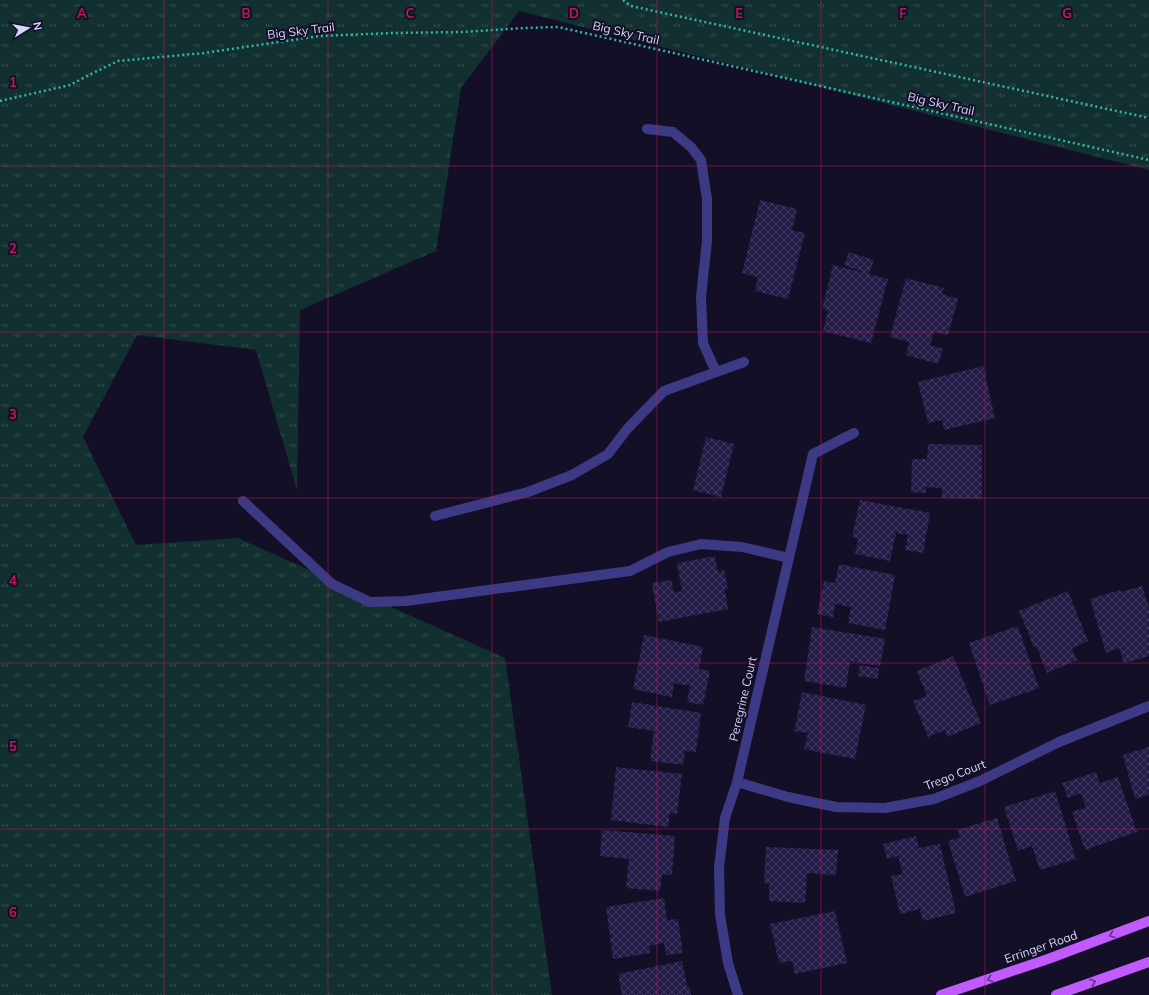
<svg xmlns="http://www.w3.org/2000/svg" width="1149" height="995" font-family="Mulish,sans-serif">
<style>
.grass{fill:url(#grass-tufts)}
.building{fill:url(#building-cross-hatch)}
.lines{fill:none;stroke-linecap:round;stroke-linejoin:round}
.path{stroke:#2fb8b0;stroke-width:2.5;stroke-dasharray:2 3;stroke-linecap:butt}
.minor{stroke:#3d3a85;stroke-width:10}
.major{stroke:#c25bff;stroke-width:10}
.oneway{stroke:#623188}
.grid{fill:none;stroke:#c2185b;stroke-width:1;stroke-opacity:0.55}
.labels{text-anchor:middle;stroke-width:4;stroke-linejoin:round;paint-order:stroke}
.street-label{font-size:12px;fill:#d9d4ff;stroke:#130f26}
.grid-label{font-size:13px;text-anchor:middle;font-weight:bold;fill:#c2185b;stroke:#130f26;stroke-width:4;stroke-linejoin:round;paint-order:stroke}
</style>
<defs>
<pattern id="grass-tufts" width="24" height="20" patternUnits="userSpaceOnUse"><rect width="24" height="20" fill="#12302f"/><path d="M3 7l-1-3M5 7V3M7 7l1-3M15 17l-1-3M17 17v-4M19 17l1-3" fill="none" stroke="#344d4e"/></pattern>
<pattern id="building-cross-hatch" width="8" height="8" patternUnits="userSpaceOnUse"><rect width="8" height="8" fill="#241b47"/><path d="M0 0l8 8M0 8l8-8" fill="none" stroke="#433b63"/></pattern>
</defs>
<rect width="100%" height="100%" fill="#130f26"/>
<path class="grass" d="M 0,0 L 1149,0 L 1149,170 L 519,11 L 461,88 L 436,251 L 300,310 L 297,490 L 256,350 L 137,335 L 83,437 L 136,545 L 238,538 L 505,658 L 552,995 L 0,995 Z"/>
<path class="building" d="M 760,200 L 797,209 L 792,230 L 805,233 L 788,299 L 755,291 L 758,277 L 742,273 Z
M 849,252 L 874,260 L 869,274 L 888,279 L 871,343 L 823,331 L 828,310 L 822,309 L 833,265 L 866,273 L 844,265 Z
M 906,278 L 944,288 L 942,294 L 958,299 L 948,335 L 934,332 L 930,345 L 943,349 L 938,364 L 906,355 L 909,342 L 890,337 Z
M 983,366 L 995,418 L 944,430 L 942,420 L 928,423 L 918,382 Z
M 706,437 L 734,444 L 721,497 L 693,490 Z
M 928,444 L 982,445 L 982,499 L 942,498 L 942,488 L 926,487 L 926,493 L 911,492 L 912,459 L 927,459 Z
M 860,500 L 930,513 L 923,553 L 905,550 L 908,535 L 896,533 L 890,561 L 855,554 L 858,538 L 852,537 Z
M 715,556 L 718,572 L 724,570 L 728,589 L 725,589 L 728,609 L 659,622 L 652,583 L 671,580 L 674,593 L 682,591 L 677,563 Z
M 839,564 L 895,575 L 885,630 L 848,623 L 851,607 L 835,604 L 833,617 L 817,614 L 824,581 L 835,583 Z
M 1142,586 L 1149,607 L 1149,656 L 1124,663 L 1119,648 L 1106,653 L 1090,599 L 1120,590 L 1121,592 Z
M 1068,591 L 1088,641 L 1072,648 L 1077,660 L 1047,673 L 1036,646 L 1034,647 L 1019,611 Z
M 1018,626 L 1039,688 L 990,705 L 969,643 Z
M 812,627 L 885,639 L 880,666 L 850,661 L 846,688 L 804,681 Z
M 644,635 L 703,647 L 699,669 L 710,671 L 703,705 L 687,702 L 690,686 L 674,683 L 672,697 L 633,689 Z
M 953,656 L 981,723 L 947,737 L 945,730 L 928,737 L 913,701 L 927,696 L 917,671 Z
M 860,665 L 879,668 L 878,679 L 858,676 Z
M 802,692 L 866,705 L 855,759 L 804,749 L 808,733 L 794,731 Z
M 632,702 L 701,713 L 696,752 L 685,751 L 683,765 L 650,761 L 654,731 L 628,727 Z
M 1149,747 L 1149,795 L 1135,799 L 1123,755 Z
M 616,767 L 682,774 L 677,814 L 670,813 L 668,827 L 611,820 Z
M 1096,772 L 1100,783 L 1118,777 L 1137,832 L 1085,850 L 1072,812 L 1086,807 L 1081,793 L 1068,798 L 1062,783 Z
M 1055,791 L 1076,859 L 1040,870 L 1032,846 L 1018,851 L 1004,807 Z
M 997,818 L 1016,881 L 965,897 L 948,841 L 960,837 L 958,830 Z
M 602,830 L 675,836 L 672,875 L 662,874 L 660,891 L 626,888 L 629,859 L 600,856 Z
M 916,836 L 919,848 L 940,844 L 956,913 L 923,921 L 920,909 L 900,914 L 891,876 L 903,874 L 898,856 L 887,859 L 883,844 Z
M 766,847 L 838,850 L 836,875 L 807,873 L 805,903 L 769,901 L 769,884 L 764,883 Z
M 664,898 L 667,920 L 678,919 L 683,953 L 666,955 L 664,943 L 649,946 L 650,953 L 613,959 L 606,907 Z
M 835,911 L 847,963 L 795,974 L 792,961 L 779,963 L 770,924 Z
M 682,961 L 687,986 L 689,986 L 691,995 L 622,995 L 618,974 Z"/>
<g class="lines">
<path class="path" d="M 623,0 L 631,6 L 1149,118
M 0,101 L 70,85 L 91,74 L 118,61 L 204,53 L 320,36 L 393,33 L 462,32 L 525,28 L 558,27 L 1149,160"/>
<path class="minor" d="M 647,129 L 673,132 L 691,147 L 701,160 L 707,199 L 707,241 L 701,297 L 703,343 L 716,372
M 243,501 L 332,584 L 370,602 L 406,601 L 630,571 L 668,552 L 701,544 L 742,547 L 789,558
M 435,516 L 528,492 L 572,475 L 608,454 L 628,428 L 664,391 L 744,362
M 737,782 L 788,797 L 836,807 L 885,808 L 934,799 L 980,781 L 1059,742 L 1149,706
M 738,995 L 728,963 L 720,915 L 719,867 L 725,818 L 737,782 L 813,454 L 854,433"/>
<path class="major" d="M 941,995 L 1048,959 L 1149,921
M 1056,995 L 1149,962"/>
</g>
<defs><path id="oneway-chevron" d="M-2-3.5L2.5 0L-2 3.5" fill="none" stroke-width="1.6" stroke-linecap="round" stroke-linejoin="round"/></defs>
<g class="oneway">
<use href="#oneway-chevron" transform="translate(1112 935) rotate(159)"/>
<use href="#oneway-chevron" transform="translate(990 979) rotate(162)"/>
<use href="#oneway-chevron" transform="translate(1093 982) rotate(-20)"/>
</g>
<path class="grid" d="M 164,0 L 164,995M 328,0 L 328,995M 492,0 L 492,995M 657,0 L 657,995M 821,0 L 821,995M 985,0 L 985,995M 0,166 L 1149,166M 0,332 L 1149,332M 0,498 L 1149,498M 0,663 L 1149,663M 0,829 L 1149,829"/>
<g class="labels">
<g class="street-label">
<text transform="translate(301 31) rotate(-7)" y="4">Big Sky Trail</text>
<text transform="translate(626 33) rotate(13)" y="4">Big Sky Trail</text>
<text transform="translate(941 104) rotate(13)" y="4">Big Sky Trail</text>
<text transform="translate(743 699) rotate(-77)" y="4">Peregrine Court</text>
<text transform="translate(955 775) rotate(-21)" y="4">Trego Court</text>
<text transform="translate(1041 947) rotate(-19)" y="4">Erringer Road</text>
</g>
</g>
<g class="grid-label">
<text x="82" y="18">A</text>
<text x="246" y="18">B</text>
<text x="410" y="18">C</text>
<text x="574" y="18">D</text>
<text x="739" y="18">E</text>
<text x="903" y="18">F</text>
<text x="1067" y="18">G</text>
<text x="13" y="87">1</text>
<text x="13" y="253">2</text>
<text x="13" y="419">3</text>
<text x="13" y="585">4</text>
<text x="13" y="751">5</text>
<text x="13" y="917">6</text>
</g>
<g transform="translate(28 28) rotate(79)" stroke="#130f26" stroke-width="3" paint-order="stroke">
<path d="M0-3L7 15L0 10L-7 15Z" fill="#d9d4ff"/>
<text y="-6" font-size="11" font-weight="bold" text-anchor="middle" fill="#d9d4ff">N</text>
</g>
</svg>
